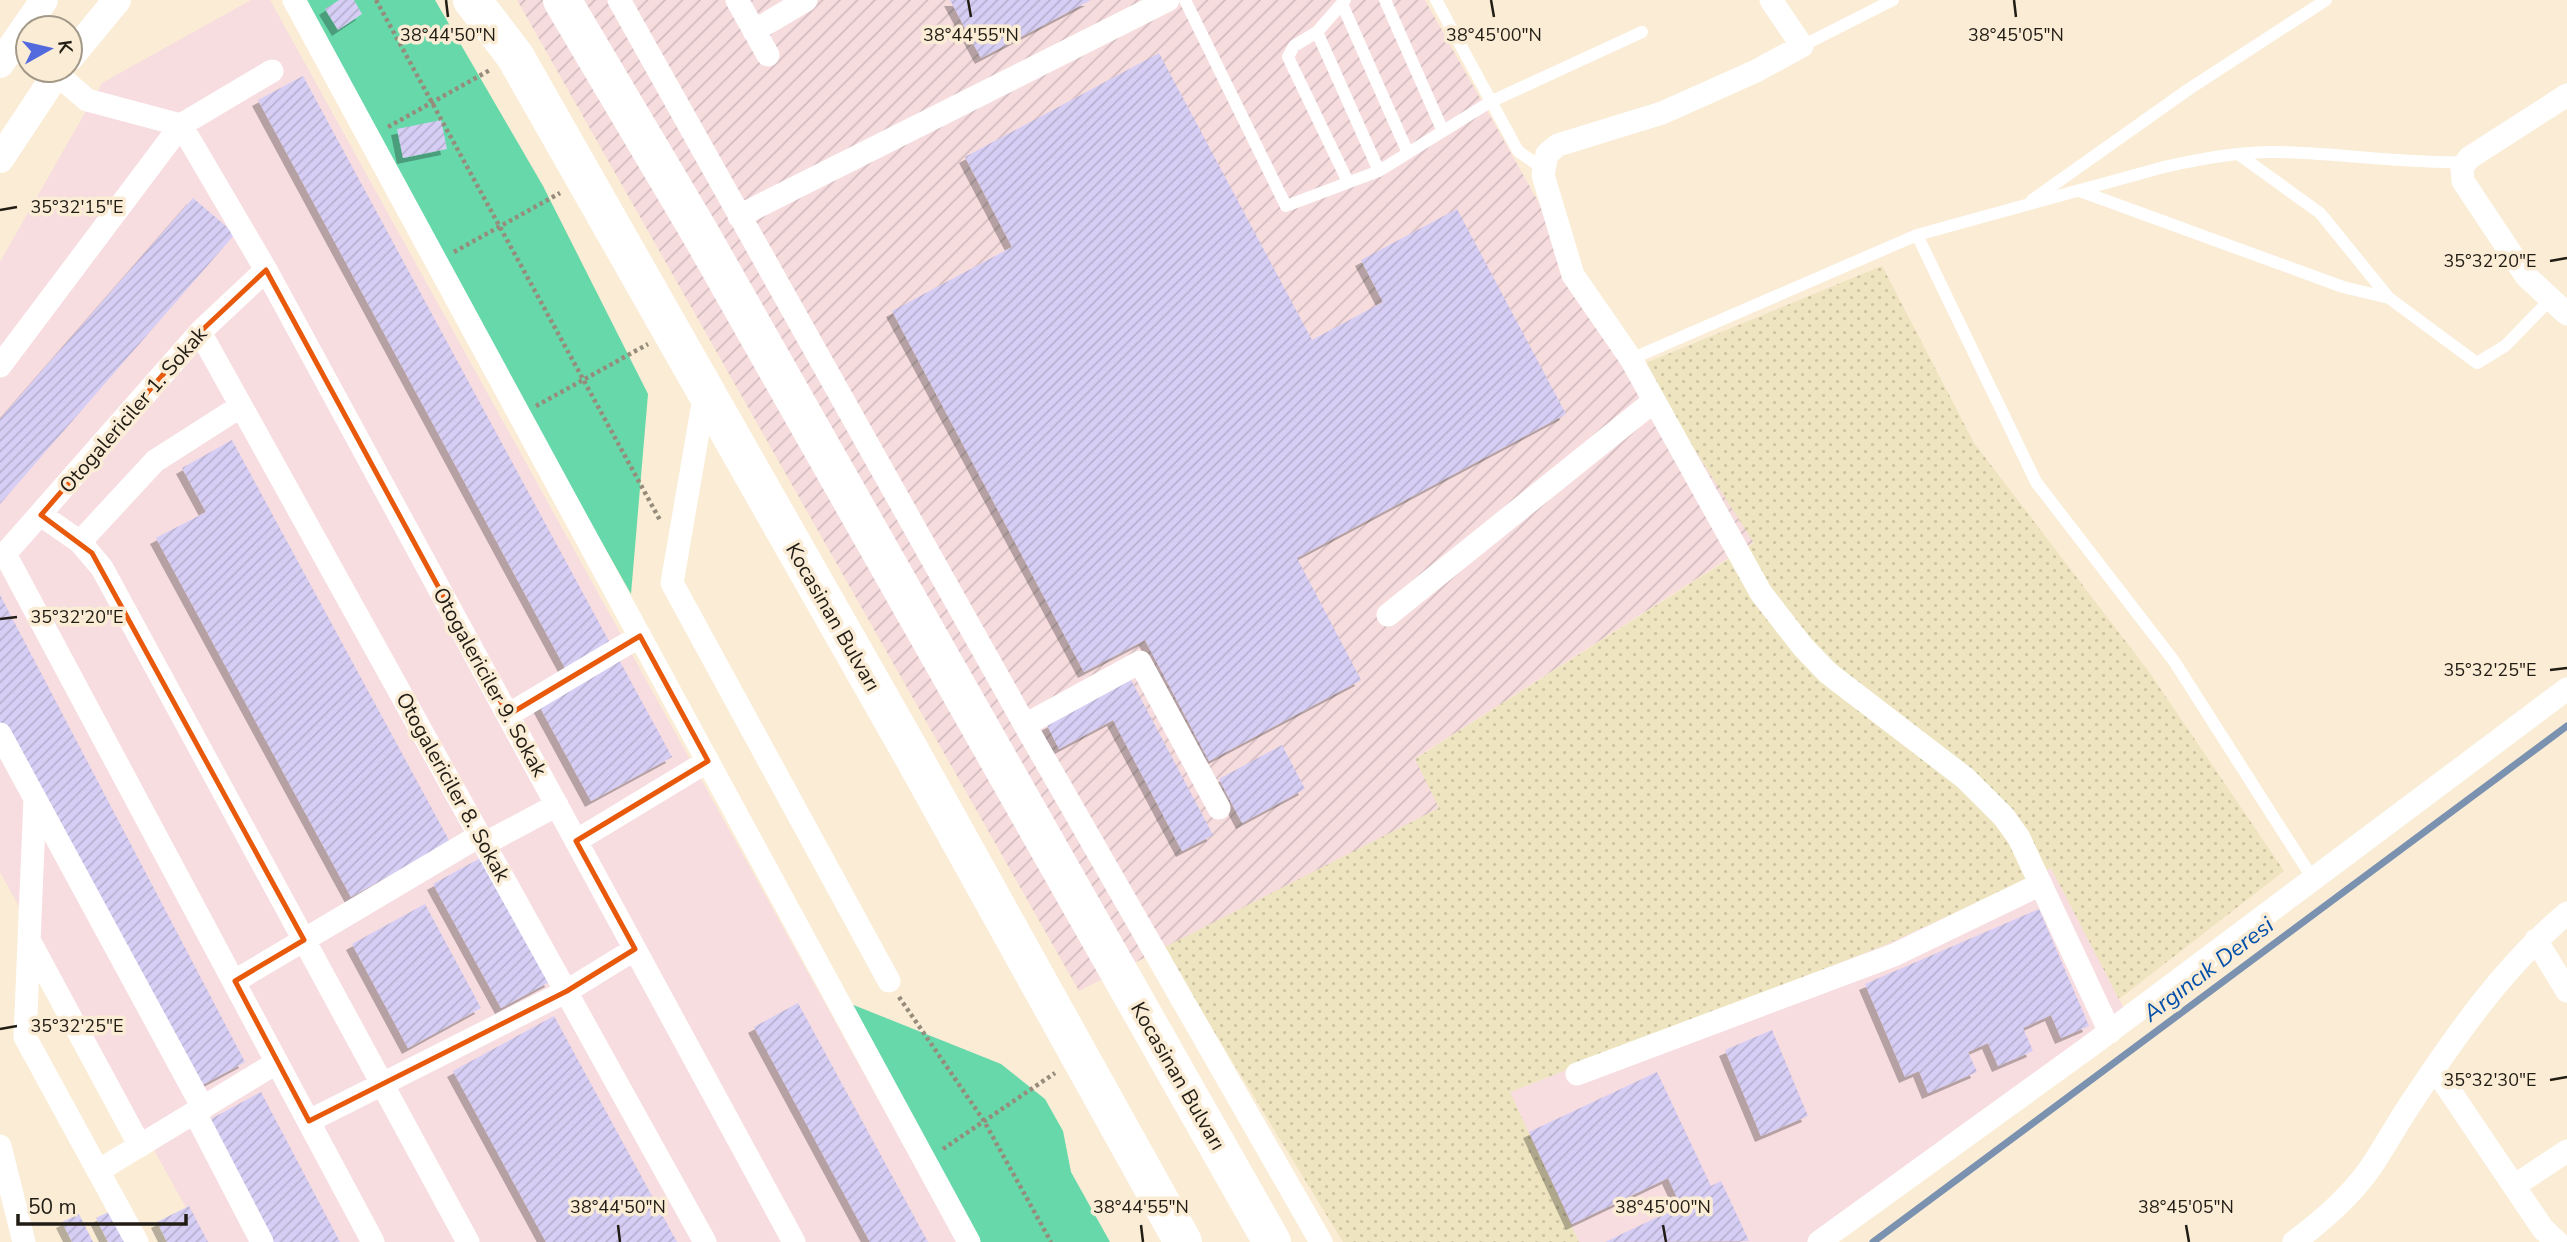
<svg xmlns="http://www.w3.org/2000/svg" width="2567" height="1242" font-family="'Nunito Sans',sans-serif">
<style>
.commercial{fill:#f7dce0}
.industrial{fill:url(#industrial-furrows)}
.sand{fill:url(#sand-dots)}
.park{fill:#66d8a9}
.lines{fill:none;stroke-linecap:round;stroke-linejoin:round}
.stream{stroke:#7b91b0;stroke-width:7}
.building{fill:url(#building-hatch);filter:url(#shadow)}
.path{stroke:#968c7c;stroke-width:4.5;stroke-dasharray:3.5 3.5;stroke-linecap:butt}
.service{stroke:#fff;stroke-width:12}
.minor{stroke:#fff;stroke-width:23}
.tertiary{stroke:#fff;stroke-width:28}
.trunk{stroke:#fff;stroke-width:38}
.marked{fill:none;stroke:#e8590c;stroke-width:5;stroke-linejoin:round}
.ticks{fill:none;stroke:#211c14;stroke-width:2.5}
.labels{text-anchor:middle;stroke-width:7;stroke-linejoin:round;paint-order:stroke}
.street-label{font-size:21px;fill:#211c14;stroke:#faecd5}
.water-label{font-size:23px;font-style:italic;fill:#0350aa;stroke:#faecd5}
.ticks-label{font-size:18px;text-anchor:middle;fill:#211c14;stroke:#faecd5;stroke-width:7;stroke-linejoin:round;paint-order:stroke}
</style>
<defs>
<pattern id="industrial-furrows" width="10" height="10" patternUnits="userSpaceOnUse" patternTransform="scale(1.75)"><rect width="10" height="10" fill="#f7dcde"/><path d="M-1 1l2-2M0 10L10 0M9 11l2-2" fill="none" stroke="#d3bcbe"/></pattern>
<pattern id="sand-dots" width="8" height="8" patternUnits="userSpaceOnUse" patternTransform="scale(1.75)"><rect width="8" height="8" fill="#eee4bf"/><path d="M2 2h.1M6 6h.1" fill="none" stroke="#ccc3a3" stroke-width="1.8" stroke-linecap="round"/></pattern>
<pattern id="building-hatch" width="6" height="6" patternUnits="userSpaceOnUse" patternTransform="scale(1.75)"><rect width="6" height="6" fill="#d6cef4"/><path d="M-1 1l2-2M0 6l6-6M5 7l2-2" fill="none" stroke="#b7b0d0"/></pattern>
<filter id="shadow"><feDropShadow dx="-6" dy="6" stdDeviation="0" flood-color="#0004"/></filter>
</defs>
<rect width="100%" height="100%" fill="#faecd5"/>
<path class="commercial" d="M 251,0 L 270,0 L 957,1242 L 205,1242 L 0,872 L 0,262 L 102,83 Z
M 2051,868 L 2128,1016 L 1823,1242 L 1579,1242 L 1510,1092 L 1885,945 Z"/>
<path class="industrial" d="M 517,0 L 1425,0 L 1544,212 L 1754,542 L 1416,758 L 1440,808 L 1079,991 Z"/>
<path class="sand" d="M 1882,266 L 1974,443 L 2149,672 L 2284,871 L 2119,999 L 2051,868 L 1885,945 L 1510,1092 L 1579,1242 L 1343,1242 L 1163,948 L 1439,808 L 1415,759 L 1754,543 L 1641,365 Z"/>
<path class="park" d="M 296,0 L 435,0 L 543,186 L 648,394 L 631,594 Z
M 836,998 L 1001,1064 L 1045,1099 L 1063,1131 L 1071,1172 L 1110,1242 L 972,1242 Z"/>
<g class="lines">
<path class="stream" d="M 1873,1242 L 2567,726"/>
</g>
<path class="building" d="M 339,0 L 354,0 L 362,14 L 338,30 L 325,9 Z
M 950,0 L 1091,0 L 981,58 Z
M 1159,53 L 1312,340 L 1383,302 L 1361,260 L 1457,209 L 1566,414 L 1297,558 L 1361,680 L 1209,761 L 1145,640 L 1084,672 L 892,311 L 1012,247 L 965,157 Z
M 303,76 L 610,643 L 565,668 L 258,100 Z
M 441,120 L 447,149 L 403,158 L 397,129 Z
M 193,198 L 235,234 L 0,504 L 0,419 Z
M 232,440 L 450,842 L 351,897 L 156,538 L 206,512 L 182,468 Z
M 0,595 L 245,1062 L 193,1090 L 0,723 Z
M 617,656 L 672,757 L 591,801 L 536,700 Z
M 1131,680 L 1213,835 L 1182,851 L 1113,720 L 1059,749 L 1047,725 Z
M 1282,745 L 1305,789 L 1242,823 L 1219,779 Z
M 484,856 L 551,981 L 501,1008 L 433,884 Z
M 425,904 L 481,1008 L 408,1048 L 352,944 Z
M 2039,909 L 2089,1026 L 2061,1038 L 2051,1015 L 2023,1028 L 2033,1051 L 1998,1066 L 1988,1043 L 1968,1052 L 1977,1072 L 1928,1093 L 1919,1071 L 1905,1077 L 1865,984 Z
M 798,1003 L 928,1242 L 870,1242 L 754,1027 Z
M 554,1016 L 677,1242 L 546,1242 L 453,1071 Z
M 1772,1030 L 1808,1116 L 1761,1136 L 1725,1050 Z
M 1657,1072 L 1711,1186 L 1721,1181 L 1749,1241 L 1605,1242 L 1681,1206 L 1668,1178 L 1572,1224 L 1529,1132 Z
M 261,1092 L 340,1242 L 273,1242 L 209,1120 Z
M 189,1206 L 208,1242 L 167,1242 L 157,1222 Z
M 117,1208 L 127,1242 L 108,1242 L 96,1218 Z
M 79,1214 L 93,1242 L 72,1242 L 62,1222 Z"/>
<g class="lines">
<path class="path" d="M 376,0 L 661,522
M 388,127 L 490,70
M 454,252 L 560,193
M 536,406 L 648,344
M 899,997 L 984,1121 L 1051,1242
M 943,1149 L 1055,1073"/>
<path class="service" d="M 1185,0 L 1286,206 L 1379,171 L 1490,102 L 1642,32
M 1345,0 L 1317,32 L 1294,46 L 1288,57 L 1348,182
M 1385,0 L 1442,129
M 1436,0 L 1518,151 L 1542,168
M 1342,4 L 1408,153
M 1317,32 L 1379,171
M 1802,46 L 1893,0
M 2238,154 L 2320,213 L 2389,298 L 2477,363 L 2505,346 L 2551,299
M 2080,191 L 2343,287 L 2389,298
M 2032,200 L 2189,89 L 2326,0
M 1917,235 L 2036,482 L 2174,661 L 2313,879
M 1631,359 L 1917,235 L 2164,167 C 2199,159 2235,152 2271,152 C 2336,152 2400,164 2465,162"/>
<path class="minor" d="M 294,0 L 969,1242
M 619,0 L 1025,725 L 1321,1242
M 737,0 L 768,55
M 1771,0 L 1802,46 L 1756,71 L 1662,113 L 1558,145 L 1547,154 L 1543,175 L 1573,275 L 1631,359 L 1761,593 L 1803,647 L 1828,673 L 1965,778 L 2004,817 L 2019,838 L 2110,1032
M 754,31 L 806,0
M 57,74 L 87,100 L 181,125 L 266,270 L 794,1242
M 2567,95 L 2469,158 L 2462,168 L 2463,181 L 2526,276 L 2567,314
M 739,216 L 1168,0
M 200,332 L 705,1242
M 0,366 L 181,125 L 272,71
M 705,392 L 672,583 L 889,981
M 41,515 L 80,542 L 102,568 L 468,1242
M 80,542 L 155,461 L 241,406
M 5,554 L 373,1242
M 5,554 L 200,332 L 266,270
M 1388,615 L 1654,401
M 508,715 L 640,636
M 1025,725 L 1140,662 L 1219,808
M 0,734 L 203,1108
M 35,798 L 25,1037 L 137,1242
M 576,841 L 708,761
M 484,844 L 557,805
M 2536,940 L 2567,991
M 30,942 L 140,1146
M 235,981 L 479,836
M 2435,1069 L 2543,1229 L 2557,1242
M 1577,1074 L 1894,955 L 2041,884
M 195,1113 L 262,1242
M 309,1121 L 567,991 L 635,949
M 0,1146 L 24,1242
M 98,1171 L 276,1063
M 2514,1186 L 2567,1151
M 1819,1242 L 2089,1047 L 2567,689
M 2294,1242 C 2322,1221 2351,1196 2371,1167 C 2385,1146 2397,1124 2411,1103 C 2456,1035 2504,966 2567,913"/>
<path class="tertiary" d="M 70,57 L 117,0
M 0,64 L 44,0
M 0,159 L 59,70"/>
<path class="trunk" d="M 472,0 L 515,56 L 909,749 L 1183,1242
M 562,0 L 700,233 L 1272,1242"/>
</g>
<path class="marked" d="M 266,270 L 508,715 L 640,636 L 708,761 L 576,841 L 635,949 L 567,991 L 309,1121 L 235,981 L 304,940 L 92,553 L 41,515 L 200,332 Z"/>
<path class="ticks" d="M 446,0 L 448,17M 968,0 L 971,17M 1491,0 L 1494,17M 2014,0 L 2016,17M 0,210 L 17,207M 2550,261 L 2567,258M 0,619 L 17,617M 2550,670 L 2567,668M 0,1029 L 17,1026M 2550,1080 L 2567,1077M 618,1225 L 620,1242M 1141,1225 L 1143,1242M 1663,1225 L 1666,1242M 2186,1225 L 2189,1242"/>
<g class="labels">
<g class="street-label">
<text transform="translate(133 410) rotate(-49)" y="7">Otogalericiler 1. Sokak</text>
<text transform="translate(833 617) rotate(60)" y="7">Kocasinan Bulvarı</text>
<text transform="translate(490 682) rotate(61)" y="7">Otogalericiler 9. Sokak</text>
<text transform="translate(453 787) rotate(61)" y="7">Otogalericiler 8. Sokak</text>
<text transform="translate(1178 1076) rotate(60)" y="7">Kocasinan Bulvarı</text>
</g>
<g class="water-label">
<text transform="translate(2208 969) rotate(-37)" y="8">Argıncık Deresi</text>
</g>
</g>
<g class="ticks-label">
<text x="448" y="41">38°44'50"N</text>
<text x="971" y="41">38°44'55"N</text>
<text x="1494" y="41">38°45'00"N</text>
<text x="2016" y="41">38°45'05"N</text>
<text x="77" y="213">35°32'15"E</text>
<text x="2490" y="267">35°32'20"E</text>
<text x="77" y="623">35°32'20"E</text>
<text x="2490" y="676">35°32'25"E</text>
<text x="77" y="1032">35°32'25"E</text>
<text x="2490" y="1086">35°32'30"E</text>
<text x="618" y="1213">38°44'50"N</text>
<text x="1141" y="1213">38°44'55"N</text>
<text x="1663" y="1213">38°45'00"N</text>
<text x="2186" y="1213">38°45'05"N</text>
</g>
<g transform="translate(49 49) rotate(82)"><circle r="33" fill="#faecd5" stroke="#a39988" stroke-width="2"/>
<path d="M0-5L12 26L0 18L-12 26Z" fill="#536adf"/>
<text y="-10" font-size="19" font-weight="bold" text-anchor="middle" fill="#211c14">K</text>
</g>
<path d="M18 1214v10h168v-10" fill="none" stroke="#211c14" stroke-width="3.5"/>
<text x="28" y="1214" font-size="21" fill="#211c14" stroke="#faecd5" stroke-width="5" paint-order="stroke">50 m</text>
</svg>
